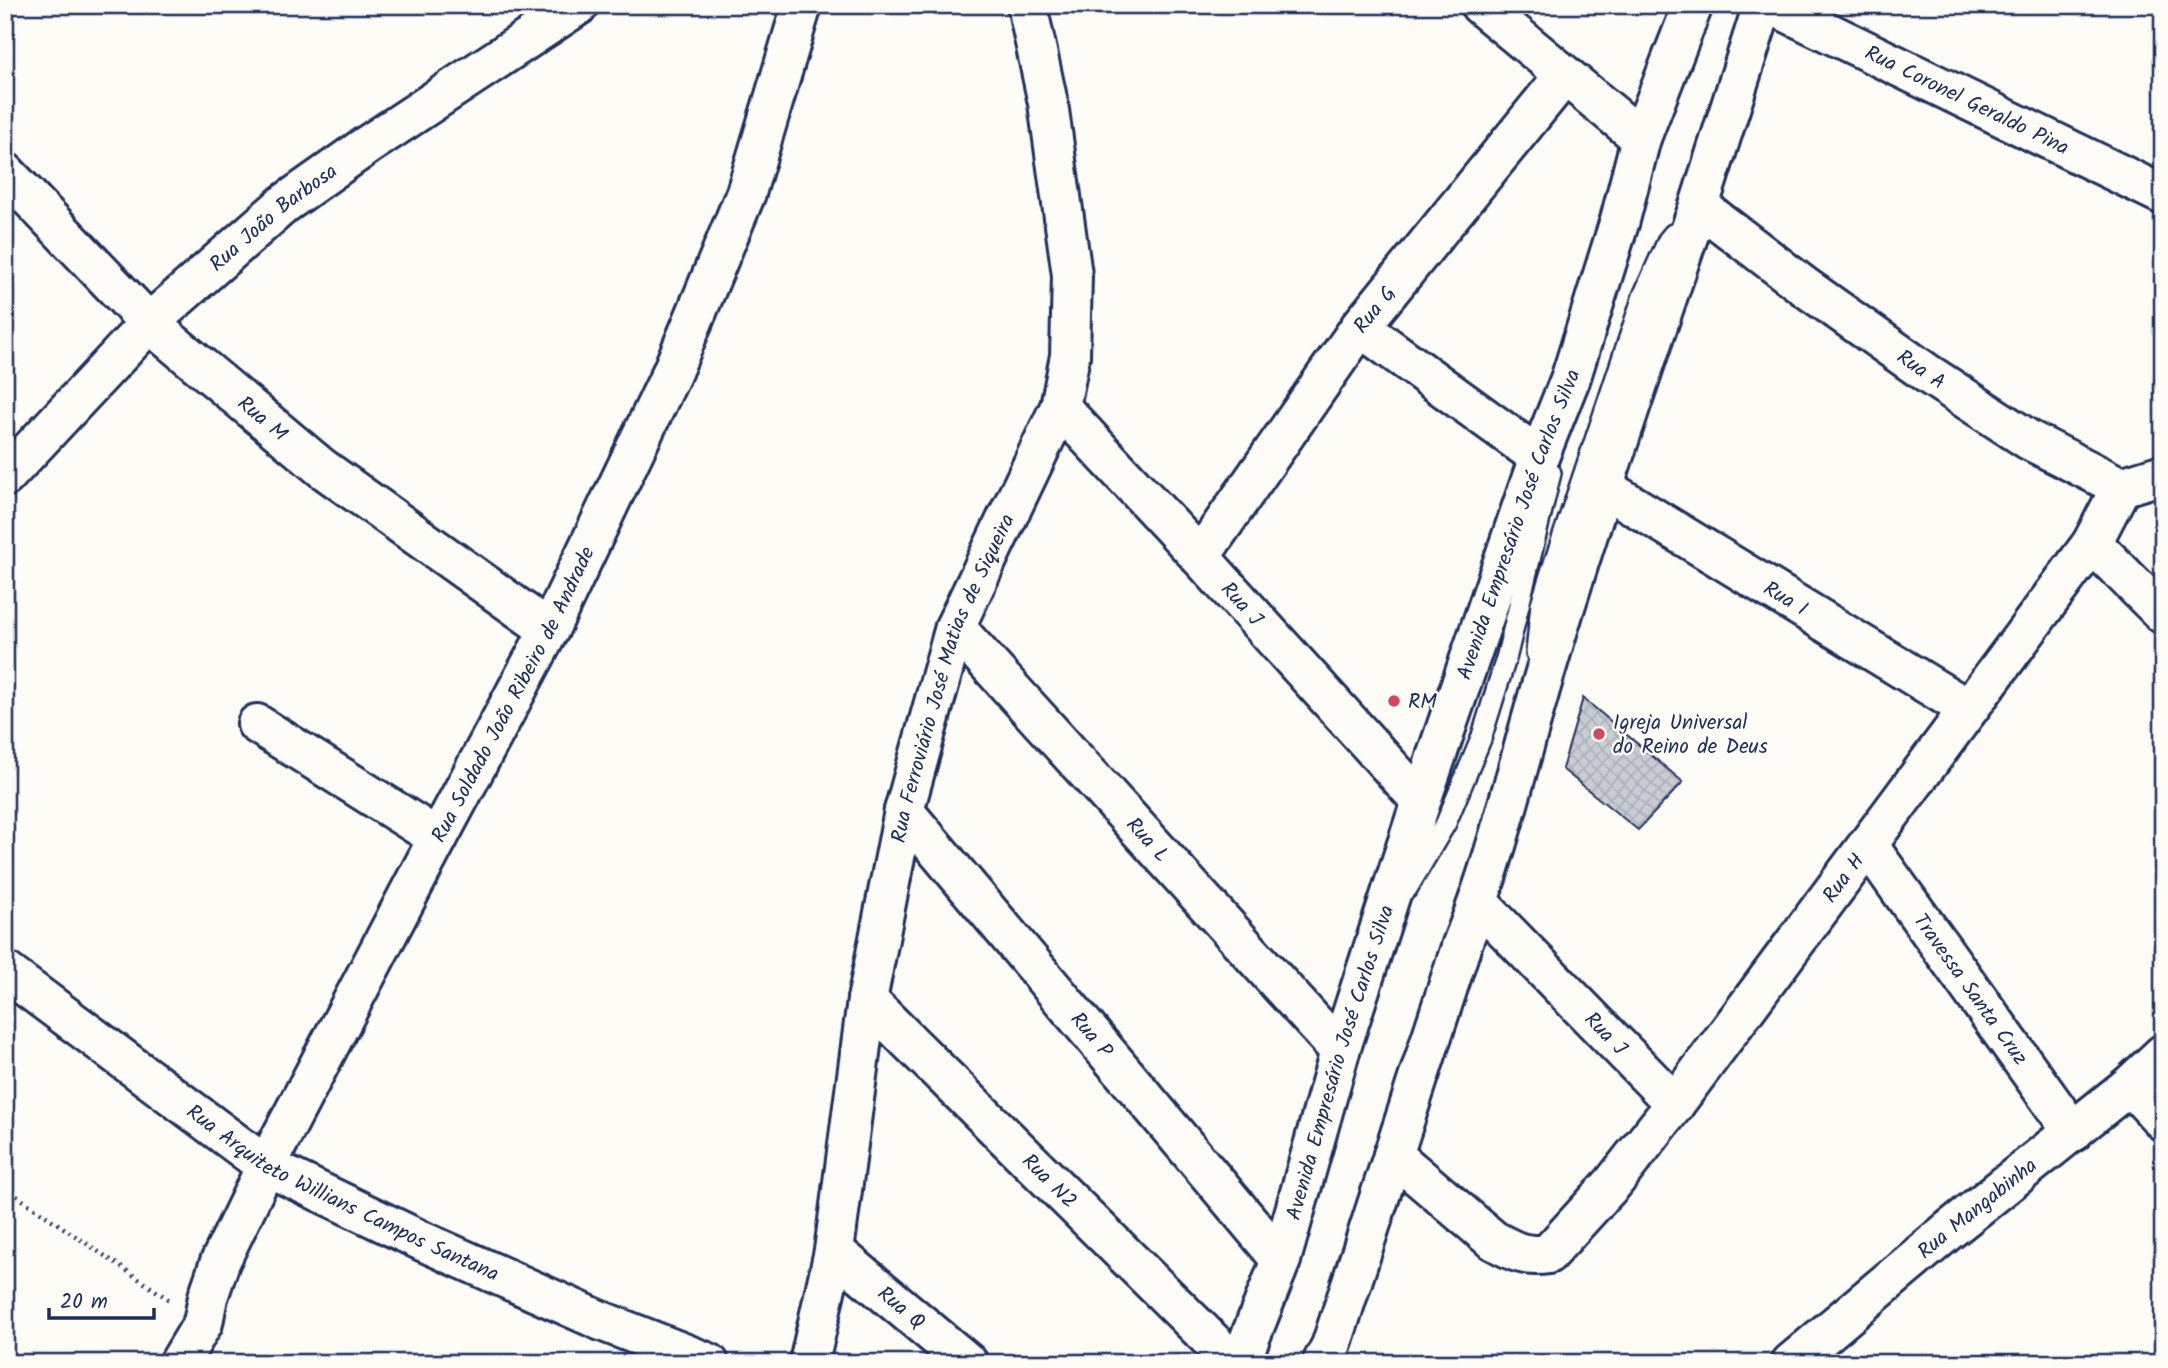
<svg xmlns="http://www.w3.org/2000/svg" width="2168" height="1368" font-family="Kalam,sans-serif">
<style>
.building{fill:url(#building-cross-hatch);stroke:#1b2f5e;stroke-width:2}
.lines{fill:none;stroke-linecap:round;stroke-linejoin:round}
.service-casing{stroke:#1b2f5e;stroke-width:24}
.minor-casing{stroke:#1b2f5e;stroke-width:44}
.secondary-casing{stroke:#1b2f5e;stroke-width:44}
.path{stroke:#1b2f5e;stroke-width:4.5;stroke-dasharray:2 5;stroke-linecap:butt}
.service{stroke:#fdfcf7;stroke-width:19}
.minor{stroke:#fdfcf7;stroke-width:38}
.secondary{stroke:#fdfcf7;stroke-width:38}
.poi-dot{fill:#d1495b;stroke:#fdfcf7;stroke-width:2.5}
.labels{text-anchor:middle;stroke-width:5;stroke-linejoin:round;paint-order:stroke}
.street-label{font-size:21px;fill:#1b2f5e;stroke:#fdfcf7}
.poi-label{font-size:21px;fill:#1b2f5e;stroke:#fdfcf7;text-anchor:start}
</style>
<defs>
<pattern id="building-cross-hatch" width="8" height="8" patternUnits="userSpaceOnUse" patternTransform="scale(1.75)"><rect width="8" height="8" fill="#c9ccd3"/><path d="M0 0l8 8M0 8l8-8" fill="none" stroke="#acb0b8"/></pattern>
</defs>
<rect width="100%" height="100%" fill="#fdfcf7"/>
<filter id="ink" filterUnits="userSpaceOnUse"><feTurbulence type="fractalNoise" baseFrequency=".0143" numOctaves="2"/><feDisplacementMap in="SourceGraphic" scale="14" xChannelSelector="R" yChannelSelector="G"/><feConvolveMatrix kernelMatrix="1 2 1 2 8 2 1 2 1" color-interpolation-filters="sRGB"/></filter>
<g filter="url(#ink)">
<path class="building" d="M 1583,698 L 1683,782 L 1638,830 L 1562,769 Z"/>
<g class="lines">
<g class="service-casing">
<path id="service" d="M 1536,653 L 1541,604 L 1551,572 L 1643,296 L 1668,240 L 1673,234
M 1407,889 L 1446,823 L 1481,739 L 1507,655 L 1551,473"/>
</g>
<g class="minor-casing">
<g id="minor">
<path d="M 1480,5 L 1641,138"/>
<path id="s1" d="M 1772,5 L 2163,195"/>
<path id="s2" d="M 5,172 L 149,323 L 322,468 L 549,630"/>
<path id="s3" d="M 1699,206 L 1805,287 L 1928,374 L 2029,440 L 2121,487 L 2163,474"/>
<path d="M 1360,327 L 1539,457"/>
<path id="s4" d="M 1060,407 L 1200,557 L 1421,801"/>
<path id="s5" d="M 5,477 L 149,323 L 284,204 L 366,146 L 579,5"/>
<path id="s6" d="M 1603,487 L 1968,709"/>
<path d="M 2092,543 L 2163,614"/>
<path id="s7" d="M 1200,557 L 1360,327 L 1564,76"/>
<path id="s8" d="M 955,627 L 1340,1051"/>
<path d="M 257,724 L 438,838"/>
<path id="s9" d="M 904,811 L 1281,1260"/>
<path id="s10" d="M 1868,845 L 2073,1132"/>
<path id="s11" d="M 1479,903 L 1675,1104"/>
<path id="s12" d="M 5,971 L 266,1166 L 422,1241 L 599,1320 L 709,1363"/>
<path id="s13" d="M 867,1000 L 1234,1363"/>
<path d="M 2130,1085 L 2163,1121"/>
<path id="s14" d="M 1393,1155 L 1493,1240 C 1513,1251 1525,1258 1548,1254 L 1613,1183 L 1675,1104 L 2092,543 L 2121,487"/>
<path id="s15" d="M 834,1251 L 968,1363"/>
<path id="s16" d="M 179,1363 L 203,1323 L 208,1297 L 220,1262 L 266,1166 L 438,838 L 549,630 L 672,372 L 746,193 L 802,5"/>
<path id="s17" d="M 809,1363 L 834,1251 L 867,1000 L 904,811 L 955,627 L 1060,407 L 1070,356 L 1072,275 L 1048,103 L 1027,5"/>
<path id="s18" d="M 1791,1363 L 1948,1231 L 2130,1085 L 2163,1054"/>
</g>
</g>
<g class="secondary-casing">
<g id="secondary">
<path id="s19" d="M 1240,1363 L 1281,1260 L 1340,1051 L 1421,801 L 1539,457 L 1571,377 L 1620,220 L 1641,138 L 1693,5"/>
<path d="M 1322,1363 L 1331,1346 L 1462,944 C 1498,855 1519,758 1547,666 C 1589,525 1637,387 1684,248 L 1699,206 L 1763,5"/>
</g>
</g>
<path class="path" d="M 5,1188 L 171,1301"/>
<use href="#service" class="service"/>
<use href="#minor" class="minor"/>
<use href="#secondary" class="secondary"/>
</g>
</g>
<g class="poi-dot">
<circle cx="1394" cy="701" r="7"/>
<circle cx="1599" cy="734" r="7"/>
</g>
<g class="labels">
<g class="street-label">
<text dy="7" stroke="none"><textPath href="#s1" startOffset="217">Rua Coronel Geraldo Pina</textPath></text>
<text dy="7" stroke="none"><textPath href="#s5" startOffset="374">Rua João Barbosa</textPath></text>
<text dy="7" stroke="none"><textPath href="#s7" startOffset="303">Rua G</textPath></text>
<text dy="7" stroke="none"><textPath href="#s3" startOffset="276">Rua A</textPath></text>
<text dy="7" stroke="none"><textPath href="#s2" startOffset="357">Rua M</textPath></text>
<text dy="7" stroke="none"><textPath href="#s19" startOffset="884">Avenida Empresário José Carlos Silva</textPath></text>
<text dy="7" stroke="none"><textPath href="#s6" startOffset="214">Rua I</textPath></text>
<text dy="7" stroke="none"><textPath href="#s4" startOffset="268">Rua J</textPath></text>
<text dy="7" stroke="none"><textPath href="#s17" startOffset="702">Rua Ferroviário José Matias de Siqueira</textPath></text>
<text dy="7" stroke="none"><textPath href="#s16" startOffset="749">Rua Soldado João Ribeiro de Andrade</textPath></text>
<text dy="7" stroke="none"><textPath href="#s8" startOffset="287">Rua L</textPath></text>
<text dy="7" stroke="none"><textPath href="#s14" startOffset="668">Rua H</textPath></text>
<text dy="7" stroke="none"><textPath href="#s10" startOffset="177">Travessa Santa Cruz</textPath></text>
<text dy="7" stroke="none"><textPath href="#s11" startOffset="182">Rua J</textPath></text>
<text dy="7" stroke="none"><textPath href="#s9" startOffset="292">Rua P</textPath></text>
<text dy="7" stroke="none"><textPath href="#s19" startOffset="317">Avenida Empresário José Carlos Silva</textPath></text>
<text dy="7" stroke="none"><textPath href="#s13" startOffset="257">Rua N2</textPath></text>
<text dy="7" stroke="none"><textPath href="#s12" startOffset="406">Rua Arquiteto Willians Campos Santana</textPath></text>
<text dy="7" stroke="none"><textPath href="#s18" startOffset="242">Rua Mangabinha</textPath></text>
<text dy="7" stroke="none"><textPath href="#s15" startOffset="88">Rua Q</textPath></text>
</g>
<g class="poi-label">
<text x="1408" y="708">RM</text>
<text x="1613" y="729">Igreja Universal<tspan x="1613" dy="24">do Reino de Deus</tspan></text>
</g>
</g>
<rect width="2168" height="1368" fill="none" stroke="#fdfcf7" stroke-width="28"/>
<rect x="14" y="14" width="2140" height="1340" fill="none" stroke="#1b2f5e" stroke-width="2.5" filter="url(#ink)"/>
<path d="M49 1308v10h105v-10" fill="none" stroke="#1b2f5e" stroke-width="3.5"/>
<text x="60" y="1308" font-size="21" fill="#1b2f5e" stroke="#fdfcf7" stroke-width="5" paint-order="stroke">20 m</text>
</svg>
